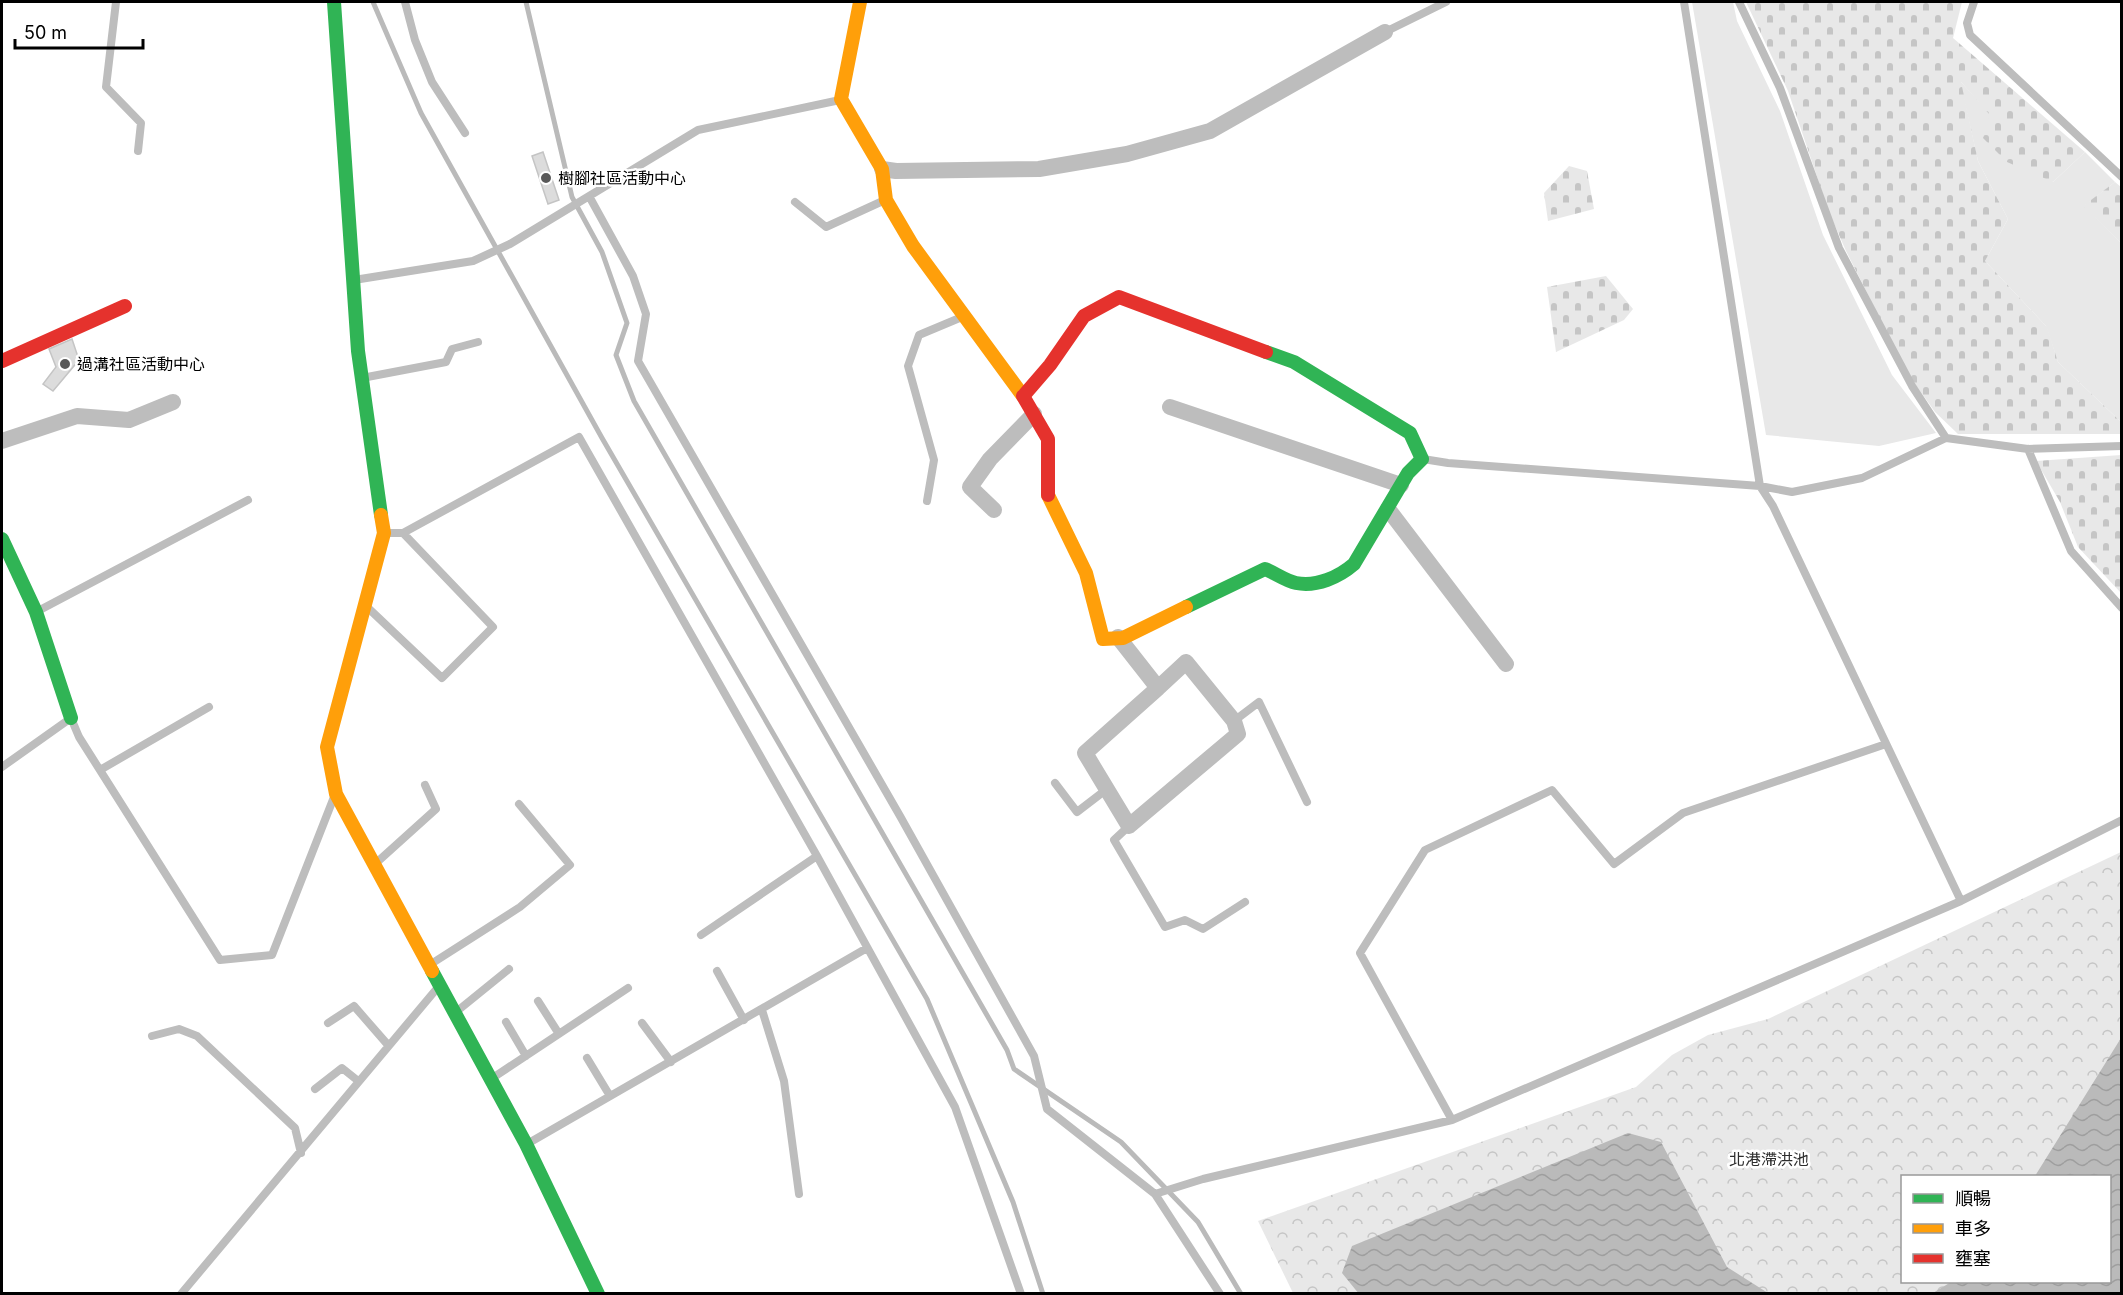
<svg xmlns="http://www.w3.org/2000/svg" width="2123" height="1295" font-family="Inter,'Noto Sans TC',sans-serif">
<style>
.grass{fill:#e8e8e8}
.cemetery{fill:url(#cemetery-stones)}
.park{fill:url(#park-crowns);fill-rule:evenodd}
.water{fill:url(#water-waves)}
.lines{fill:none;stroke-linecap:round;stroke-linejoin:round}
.stream{stroke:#bababa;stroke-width:5}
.building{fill:#dcdcdc;stroke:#c4c4c4;stroke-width:1.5}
.lane{stroke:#bdbdbd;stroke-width:8}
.street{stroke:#bdbdbd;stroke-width:16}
.fast{stroke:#30b455;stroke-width:14}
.slow{stroke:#ff9f0a;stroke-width:14}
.jam{stroke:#e5322d;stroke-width:14}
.poi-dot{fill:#595959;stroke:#fff;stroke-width:2}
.labels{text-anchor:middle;stroke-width:5;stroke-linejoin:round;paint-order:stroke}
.poi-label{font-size:16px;fill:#000;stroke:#fff;text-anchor:start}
.park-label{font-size:16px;fill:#2d2d2d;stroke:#fff}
</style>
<defs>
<pattern id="cemetery-stones" width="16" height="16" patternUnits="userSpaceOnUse" patternTransform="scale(1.5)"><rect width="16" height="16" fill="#e8e8e8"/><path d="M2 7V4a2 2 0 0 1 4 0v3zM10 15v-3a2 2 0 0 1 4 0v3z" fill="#c5c5c5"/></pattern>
<pattern id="park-crowns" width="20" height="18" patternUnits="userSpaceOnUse" patternTransform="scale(1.5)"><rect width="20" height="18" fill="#e8e8e8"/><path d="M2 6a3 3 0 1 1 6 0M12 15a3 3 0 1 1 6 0" fill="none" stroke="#c5c5c5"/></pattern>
<pattern id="water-waves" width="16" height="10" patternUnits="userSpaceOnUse" patternTransform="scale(1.5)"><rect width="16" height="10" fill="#bababa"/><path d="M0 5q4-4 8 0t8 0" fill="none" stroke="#9e9e9e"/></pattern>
</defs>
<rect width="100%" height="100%" fill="#fff"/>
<path class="grass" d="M 1692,2 L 1733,2 L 1737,21 L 1780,111 L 1823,235 L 1892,375 L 1936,433 L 1879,446 L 1766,435 Z
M 1960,81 L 2053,182 L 2085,152 L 2115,182 L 2084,206 L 2121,243 L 2121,422 L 2058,362 L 2046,326 L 1985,261 L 2008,219 L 1978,161 Z"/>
<path class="cemetery" d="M 1746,2 L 1962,2 L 1953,38 L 2085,152 L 2053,182 L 2007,162 L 1983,138 L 1990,115 L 1961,82 L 1978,161 L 2008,219 L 1985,261 L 2047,327 L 2058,362 L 2121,422 L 2121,434 L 1958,434 L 1935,412 L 1908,374 L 1846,251 L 1829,212 L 1788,91 Z
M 1569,166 L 1587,171 L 1594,209 L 1548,221 L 1544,193 Z
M 2115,182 L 2121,187 L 2121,243 L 2083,206 Z
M 1606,276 L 1633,309 L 1624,320 L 1556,352 L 1547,287 Z
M 2121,455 L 2121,593 L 2078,547 L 2060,502 L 2036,461 Z"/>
<path class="park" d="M 2121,852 L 2121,1293 L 1293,1293 L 1258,1221 L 1636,1087 L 1672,1055 L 1708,1035 L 1768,1019 ZM 1902,1176 L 2110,1176 L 2110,1282 L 1902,1282 Z"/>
<path class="water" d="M 2121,1038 L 2121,1293 L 1933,1293 L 1951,1282 L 2110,1282 L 2110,1176 L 2035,1176 Z
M 1628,1133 L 1661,1142 L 1727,1267 L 1768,1293 L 1359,1294 L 1342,1273 L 1352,1246 Z"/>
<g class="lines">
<path class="stream" d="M 373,2 L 421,113 L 602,438 L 927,999 L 1013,1202 L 1043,1294
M 526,2 L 572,197 L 602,252 L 627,323 L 616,355 L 634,401 L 1007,1050 L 1014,1069 L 1121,1142 L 1198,1222 L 1241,1294"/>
</g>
<path class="building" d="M 543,152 L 559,200 L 548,204 L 532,156 Z
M 72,339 L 79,360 L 53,391 L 43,384 L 56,367 L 49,349 Z"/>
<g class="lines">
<path class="lane" d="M 116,2 L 106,87 L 141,123 L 138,151
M 405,2 L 415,40 L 432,82 L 465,133
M 1684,2 L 1760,486 L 1773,506 L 1961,901
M 1739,2 L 1780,88 L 1839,248 L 1912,386 L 1946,438
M 1974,2 L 1967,23 L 1970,35 L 2122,177
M 1385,32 L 1446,2
M 589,196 L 633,276 L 646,314 L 638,361 L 900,816 L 1034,1056 L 1047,1109 L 1155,1194 L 1220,1294
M 795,202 L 826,227 L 885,200
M 354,280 L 473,261 L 510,244 L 698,130 L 840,100
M 362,378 L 446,362 L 452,349 L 478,342
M 2028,449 L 2071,551 L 2122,608
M 1423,459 L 1448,463 L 1760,486 L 1792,492 L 1862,478 L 1946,438 L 2028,449 L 2122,446
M 927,501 L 934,460 L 908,366 L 919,335 L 962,317
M 386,533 L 403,533 L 579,437 L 817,856 L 955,1107 L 1021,1294
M 366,606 L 442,678 L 493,627 L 403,533
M 36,612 L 248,500
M 1234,721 L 1259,702 L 1307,802
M 2,767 L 71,718 L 79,737 L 220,960 L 272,955 L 334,797
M 100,770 L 209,707
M 1055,783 L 1077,812 L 1107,789
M 1129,826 L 1114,840 L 1165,927 L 1185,920 L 1203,929 L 1245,902
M 375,864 L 436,809 L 425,785
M 701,935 L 817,856
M 431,964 L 520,907 L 570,865 L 519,804
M 717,971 L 744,1020
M 538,1001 L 559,1034
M 762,1010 L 784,1081 L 799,1194
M 456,1012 L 509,969
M 506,1022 L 526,1056
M 328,1023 L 354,1006 L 388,1045
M 642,1023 L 671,1062
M 152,1036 L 179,1029 L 197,1036 L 295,1128 L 301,1153
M 587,1058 L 610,1096
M 491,1079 L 628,988
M 315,1089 L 342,1068 L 357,1080
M 1452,1120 L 1360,953 L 1425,850 L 1552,790 L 1614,864 L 1683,813 L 1886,744
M 527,1144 L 867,948
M 1155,1194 L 1203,1179 L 1452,1120 L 1961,901 L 2122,820
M 181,1294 L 439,986"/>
<path class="street" d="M 882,169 L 896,171 L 1039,169 L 1127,154 L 1210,131 L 1385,32
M 1170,407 L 1401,485
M 2,441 L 77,416 L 129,420 L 173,402
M 1388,509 L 1506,664
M 994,510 L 970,487 L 990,459 L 1034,414
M 1118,637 L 1158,688 L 1085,753 L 1129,826 L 1238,734 L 1234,721 L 1186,662 L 1158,688"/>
<path class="fast" d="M 334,2 L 358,351 L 381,515
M 2,539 L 36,612 L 71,718
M 1186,607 L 1265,569 C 1275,573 1286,581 1296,583 C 1317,587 1339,577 1354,564 L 1408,473 L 1422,459 L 1410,433 L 1294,362 L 1266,352
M 432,971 L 526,1144 L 598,1294"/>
<path class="slow" d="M 860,2 L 841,99 L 882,169 L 886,200 L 913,246 L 1023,396 L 1025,394
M 1048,495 L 1086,573 L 1103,639 L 1123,638 L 1186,607
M 381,515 L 384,533 L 327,747 L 336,794 L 432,971"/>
<path class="jam" d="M 2,361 L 125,306
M 1025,394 L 1050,365 L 1084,316 L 1119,297 L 1266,352
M 1023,396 L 1048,439 L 1048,495"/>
</g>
<g class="poi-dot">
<circle cx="546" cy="178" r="6"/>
<circle cx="65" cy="364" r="6"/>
</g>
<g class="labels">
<g class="poi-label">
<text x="558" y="184">樹腳社區活動中心</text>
<text x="77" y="370">過溝社區活動中心</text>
</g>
<g class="park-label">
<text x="1769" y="1165">北港滯洪池</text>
</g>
</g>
<rect width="2123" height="1295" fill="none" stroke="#000000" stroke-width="6"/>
<rect x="1901" y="1175" width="210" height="108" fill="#ffffff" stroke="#999999" stroke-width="1.5"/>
<rect x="1913" y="1194" width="30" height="9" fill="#30b455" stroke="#999999" stroke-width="1.5"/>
<text x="1955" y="1205" font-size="18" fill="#000000">順暢</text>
<rect x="1913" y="1224" width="30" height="9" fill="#ff9f0a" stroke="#999999" stroke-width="1.5"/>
<text x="1955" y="1235" font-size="18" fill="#000000">車多</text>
<rect x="1913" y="1254" width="30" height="9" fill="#e5322d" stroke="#999999" stroke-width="1.5"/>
<text x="1955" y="1265" font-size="18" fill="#000000">壅塞</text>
<path d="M15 39v9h128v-9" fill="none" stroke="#000000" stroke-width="3"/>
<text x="24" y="39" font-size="18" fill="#000000" stroke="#ffffff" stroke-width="4.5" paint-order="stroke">50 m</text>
</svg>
